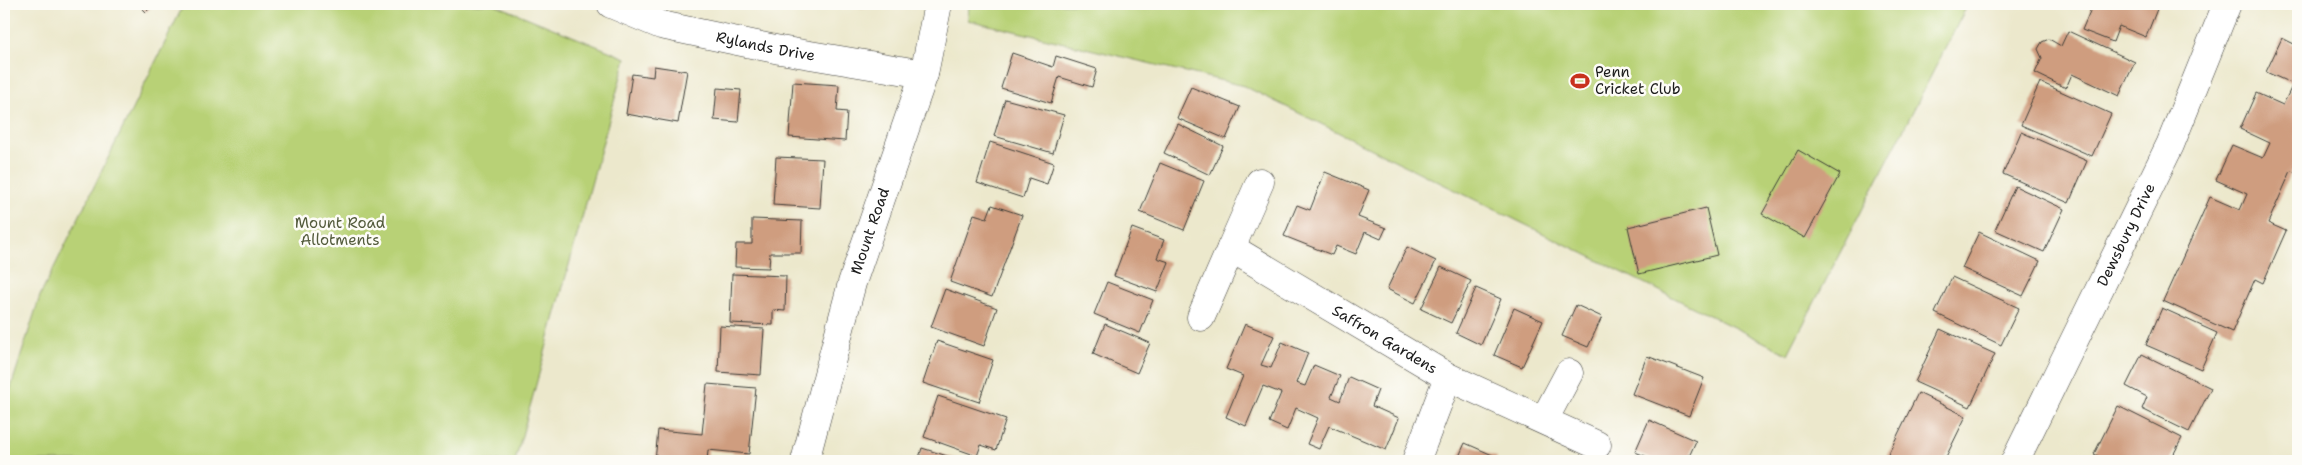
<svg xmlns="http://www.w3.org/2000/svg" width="2302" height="465" font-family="'Shantell Sans',sans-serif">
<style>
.green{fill:#b8d176;stroke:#6a7649}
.building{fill:#cf9d7f}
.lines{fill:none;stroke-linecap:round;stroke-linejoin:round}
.minor-casing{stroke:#3b3b36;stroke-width:29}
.minor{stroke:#fff;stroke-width:28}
.labels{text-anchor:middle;stroke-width:5;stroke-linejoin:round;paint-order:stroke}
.street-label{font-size:15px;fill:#1c1c1c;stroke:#fdfcf7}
.poi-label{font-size:15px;fill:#1c1c1c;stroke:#fdfcf7;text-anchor:start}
.park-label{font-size:15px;fill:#535b3c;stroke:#fdfcf7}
</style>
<rect width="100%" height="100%" fill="#fdfcf7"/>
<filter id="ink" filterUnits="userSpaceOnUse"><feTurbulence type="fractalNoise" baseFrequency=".02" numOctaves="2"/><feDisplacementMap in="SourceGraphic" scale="10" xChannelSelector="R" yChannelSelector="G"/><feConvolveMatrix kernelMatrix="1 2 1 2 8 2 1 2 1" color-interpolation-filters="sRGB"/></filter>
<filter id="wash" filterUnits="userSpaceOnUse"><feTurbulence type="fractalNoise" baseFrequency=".0096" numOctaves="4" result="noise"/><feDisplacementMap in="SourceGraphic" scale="20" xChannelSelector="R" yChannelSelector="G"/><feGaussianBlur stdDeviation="1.12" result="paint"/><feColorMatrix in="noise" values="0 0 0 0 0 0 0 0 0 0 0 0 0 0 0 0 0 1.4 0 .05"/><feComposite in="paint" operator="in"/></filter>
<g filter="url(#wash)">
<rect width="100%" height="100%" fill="#ece8cc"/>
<path class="green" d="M 184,4 L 494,4 L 626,58 L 515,461 L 4,461 L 4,409 L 40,296 Z
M 969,4 L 1968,4 L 1788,354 L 1244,86 L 968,20 Z"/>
<g id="blocks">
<path class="building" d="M 138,4 L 154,4 L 146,12 Z
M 842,4 L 864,4 L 864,8 Z
M 2093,4 L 2159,4 L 2146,37 L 2119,26 L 2113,42 L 2082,30 Z
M 2068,31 L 2135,62 L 2119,96 L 2072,74 L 2066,88 L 2035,73 L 2042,58 L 2038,49 L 2042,42 L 2049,39 L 2061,46 Z
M 2282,38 L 2298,46 L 2298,146 L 2295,154 L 2298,155 L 2298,173 L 2291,171 L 2268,223 L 2286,231 L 2263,283 L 2255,279 L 2232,332 L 2163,301 L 2210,197 L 2240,210 L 2247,194 L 2216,180 L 2232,145 L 2263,158 L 2270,143 L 2240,129 L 2256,93 L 2283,105 L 2293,84 L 2266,72 Z
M 1012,53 L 1053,67 L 1056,56 L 1097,69 L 1092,87 L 1059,77 L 1051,103 L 1001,88 Z
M 654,66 L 687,71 L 678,123 L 626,114 L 632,74 L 653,77 Z
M 793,82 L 839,85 L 837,111 L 847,112 L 845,141 L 789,137 Z
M 2040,82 L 2111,114 L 2092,156 L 2021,125 Z
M 1191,87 L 1240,107 L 1226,139 L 1177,118 Z
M 717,88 L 741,90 L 738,122 L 714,120 Z
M 1005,99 L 1064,115 L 1053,153 L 994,136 Z
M 1178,124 L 1223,146 L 1210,175 L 1164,153 Z
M 2021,132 L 2087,161 L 2069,203 L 2003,174 Z
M 990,142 L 1054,163 L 1047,184 L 1029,178 L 1023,198 L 977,183 Z
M 1798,150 L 1840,174 L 1805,238 L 1762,214 Z
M 776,157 L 823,159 L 820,208 L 773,205 Z
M 1160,163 L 1204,181 L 1184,230 L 1140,212 Z
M 1325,172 L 1369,190 L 1358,217 L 1386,228 L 1381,239 L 1365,232 L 1356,254 L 1336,246 L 1332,255 L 1284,236 L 1297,205 L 1310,210 Z
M 2015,186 L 2064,209 L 2044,252 L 1995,230 Z
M 992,205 L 1022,215 L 992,297 L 950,282 L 974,214 L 987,218 Z
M 1706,208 L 1717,255 L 1639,274 L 1628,227 Z
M 752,219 L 802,221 L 801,253 L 770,253 L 769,268 L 735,267 L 736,244 L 752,244 Z
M 1132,228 L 1164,240 L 1157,258 L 1169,262 L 1157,292 L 1114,276 Z
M 1979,232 L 2040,261 L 2023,296 L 1962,268 Z
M 1407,247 L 1436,261 L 1415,303 L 1387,289 Z
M 1441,267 L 1471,281 L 1451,323 L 1421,309 Z
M 732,274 L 786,276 L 785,311 L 773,310 L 773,325 L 730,323 Z
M 1952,277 L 2019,308 L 2001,345 L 1935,313 Z
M 1107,282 L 1153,300 L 1140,333 L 1094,314 Z
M 1476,288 L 1501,299 L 1481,345 L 1456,333 Z
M 945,289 L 997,308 L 984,346 L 931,327 Z
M 1576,305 L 1602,317 L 1588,347 L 1562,336 Z
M 1514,308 L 1543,321 L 1522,367 L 1494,355 Z
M 2162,308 L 2217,333 L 2201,369 L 2146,345 Z
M 1105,324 L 1150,343 L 1137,373 L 1093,354 Z
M 1245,324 L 1274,336 L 1261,365 L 1271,368 L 1282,342 L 1308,353 L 1296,383 L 1305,386 L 1314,365 L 1340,376 L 1331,397 L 1340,401 L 1349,377 L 1378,390 L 1372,406 L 1399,418 L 1386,450 L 1329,426 L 1319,449 L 1307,444 L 1318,418 L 1296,408 L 1287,430 L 1269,422 L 1281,393 L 1263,386 L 1246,426 L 1226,417 L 1243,376 L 1226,369 Z
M 720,326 L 764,329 L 761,375 L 718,372 Z
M 1940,329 L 1995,354 L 1970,407 L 1915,382 Z
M 937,341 L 993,360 L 979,402 L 923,383 Z
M 2142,354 L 2211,388 L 2189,432 L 2142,409 L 2147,397 L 2126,386 Z
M 1647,356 L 1704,378 L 1689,416 L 1632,394 Z
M 707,384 L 756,388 L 749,454 L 708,450 L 707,461 L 655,461 L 658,430 L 702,434 Z
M 1918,393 L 1966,416 L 1944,461 L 1885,461 Z
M 938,396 L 1006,419 L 996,450 L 981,445 L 977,456 L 924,437 Z
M 2118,406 L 2182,438 L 2170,461 L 2108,461 L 2094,454 Z
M 1649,420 L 1696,441 L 1687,461 L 1658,461 L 1635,452 Z
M 1465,443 L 1497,457 L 1495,461 L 1457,461 Z
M 922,448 L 963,461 L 918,461 Z"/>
</g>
</g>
<g filter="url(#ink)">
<use href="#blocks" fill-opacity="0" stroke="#3b3b36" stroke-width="1"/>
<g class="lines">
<g class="minor-casing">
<g id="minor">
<path id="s1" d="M 611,4 L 661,25 L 780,50 L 924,74"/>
<path id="s2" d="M 1260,182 L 1231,248 L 1448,377 L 1597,445"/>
<path d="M 1201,317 L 1231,248"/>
<path d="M 1544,420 L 1569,373"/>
<path id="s3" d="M 805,461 L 852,283 L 924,74 L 938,4"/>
<path d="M 1416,461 L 1448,377"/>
<path id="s4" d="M 2015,461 L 2170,145 L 2227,4"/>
</g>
</g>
<use href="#minor" class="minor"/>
</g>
</g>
<defs>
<g id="stadium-bare" transform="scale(1.5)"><path d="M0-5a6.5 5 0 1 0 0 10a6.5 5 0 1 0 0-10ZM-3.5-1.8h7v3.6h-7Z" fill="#c8321e" stroke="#fdfcf7" stroke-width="2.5" paint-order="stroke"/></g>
</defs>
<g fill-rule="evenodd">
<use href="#stadium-bare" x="1580" y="81"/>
</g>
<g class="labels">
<g class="street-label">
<text dy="5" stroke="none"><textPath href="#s1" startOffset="161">Rylands Drive</textPath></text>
<text dy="5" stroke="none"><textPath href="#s3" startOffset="239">Mount Road</textPath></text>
<text dy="5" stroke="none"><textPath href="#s4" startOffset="252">Dewsbury Drive</textPath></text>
<text dy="5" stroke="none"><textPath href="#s2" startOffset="251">Saffron Gardens</textPath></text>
</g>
<g class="poi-label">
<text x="1595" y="77">Penn<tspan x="1595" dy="17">Cricket Club</tspan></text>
</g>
<g class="park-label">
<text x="340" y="228">Mount Road<tspan x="340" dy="17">Allotments</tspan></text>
</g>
</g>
<rect width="2302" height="465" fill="none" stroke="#fdfcf7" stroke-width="20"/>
</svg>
